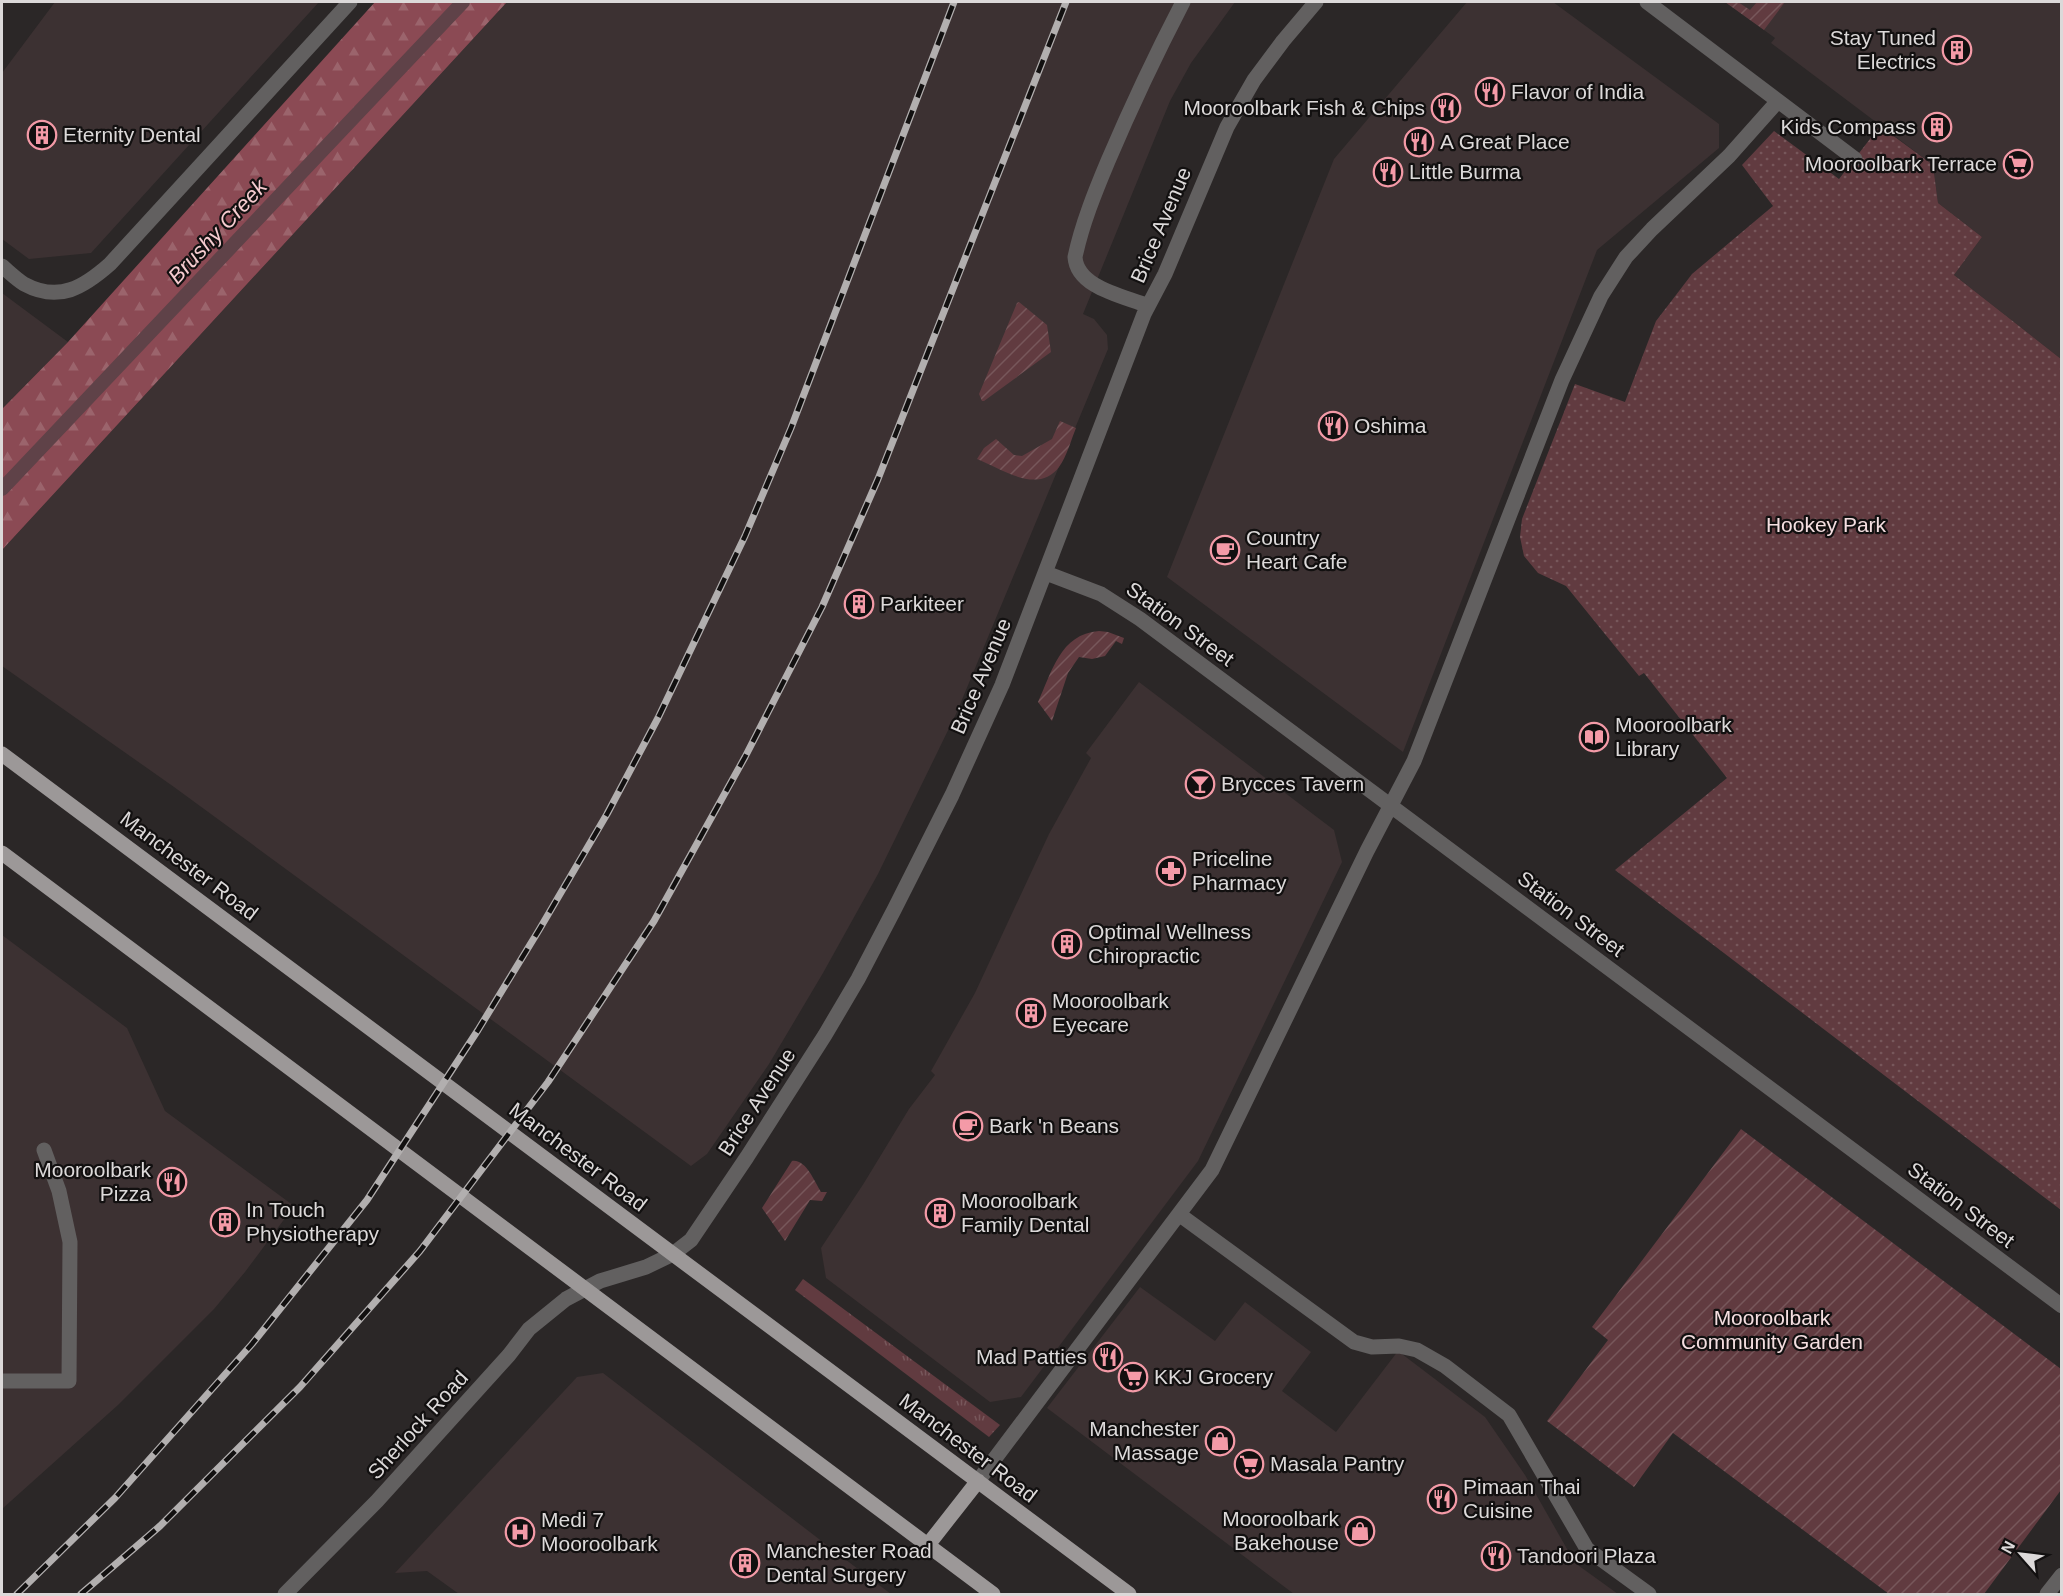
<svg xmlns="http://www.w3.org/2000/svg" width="2063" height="1596" font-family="Arial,sans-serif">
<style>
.built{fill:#3c3132}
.grass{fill:url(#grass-tufts)}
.forest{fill:url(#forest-firs)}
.park{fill:url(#park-dots)}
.garden{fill:url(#garden-furrows)}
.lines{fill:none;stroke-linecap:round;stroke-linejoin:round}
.stream{stroke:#5f4248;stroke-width:14}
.minor{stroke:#626060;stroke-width:15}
.major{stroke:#9c9898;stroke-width:15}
.rail-casing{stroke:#b2afaf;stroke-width:7}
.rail{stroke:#121010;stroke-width:4.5;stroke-dasharray:14;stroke-linecap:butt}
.labels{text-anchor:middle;stroke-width:4.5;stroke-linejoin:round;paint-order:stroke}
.poi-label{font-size:21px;fill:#dcd9d9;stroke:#121010;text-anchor:start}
.street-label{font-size:21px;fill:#dcd9d9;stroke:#121010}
.park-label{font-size:21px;fill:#f4dee0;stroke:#121010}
.water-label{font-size:22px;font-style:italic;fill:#f6ccd0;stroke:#121010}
</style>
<defs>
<pattern id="grass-tufts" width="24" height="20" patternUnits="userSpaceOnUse" patternTransform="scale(1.5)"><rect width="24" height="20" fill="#613b40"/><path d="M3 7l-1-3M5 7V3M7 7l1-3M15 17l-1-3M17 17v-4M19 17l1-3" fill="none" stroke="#77575b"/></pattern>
<pattern id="forest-firs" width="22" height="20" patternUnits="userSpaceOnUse" patternTransform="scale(1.5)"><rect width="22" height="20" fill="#8b4a54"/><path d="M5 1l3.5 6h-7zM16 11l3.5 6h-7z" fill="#9b646c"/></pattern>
<pattern id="park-dots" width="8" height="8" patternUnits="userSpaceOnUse" patternTransform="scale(1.5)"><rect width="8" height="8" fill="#613b40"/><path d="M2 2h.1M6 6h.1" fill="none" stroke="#77575b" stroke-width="1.8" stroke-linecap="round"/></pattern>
<pattern id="garden-furrows" width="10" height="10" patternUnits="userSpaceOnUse" patternTransform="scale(1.5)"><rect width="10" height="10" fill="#613b40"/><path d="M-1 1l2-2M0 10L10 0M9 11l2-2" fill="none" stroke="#77575b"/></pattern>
</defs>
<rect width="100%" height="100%" fill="#2b2727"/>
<path class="built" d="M 55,2 L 319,2 L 91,253 L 29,259 L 2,239 L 2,73 Z
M 507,2 L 1235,2 L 1191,63 L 1170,101 L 1083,314 L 1094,319 L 1107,335 L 1108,349 L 956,714 L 878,874 L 823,973 L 769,1064 L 707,1154 L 691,1166 L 174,787 L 2,666 L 2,550 Z
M 1467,2 L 1553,2 L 1719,124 L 1719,148 L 1597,250 L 1403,752 L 1167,577 L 1334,159 Z
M 1725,2 L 2061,2 L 2061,359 L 1954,275 L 1982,237 L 1938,203 L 1933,165 L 1771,43 L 1775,38 Z
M 2,293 L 68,342 L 2,409 Z
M 1139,682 L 1334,830 L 1342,862 L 1198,1161 L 1021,1397 L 990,1402 L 826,1278 L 821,1248 L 864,1183 L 909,1109 L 935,1075 L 931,1071 L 975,993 L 1049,834 L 1091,758 L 1086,753 Z
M 2,935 L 127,1028 L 165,1111 L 294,1206 L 245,1272 L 214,1309 L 118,1405 L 2,1509 Z
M 1140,1287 L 1215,1341 L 1245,1302 L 1311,1352 L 1282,1391 L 1336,1432 L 1398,1351 L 1485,1417 L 1525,1475 L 1575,1563 L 1618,1594 L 1294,1594 L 1047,1408 Z
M 603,1373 L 871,1579 L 891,1594 L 459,1594 L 427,1571 L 395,1573 L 577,1377 Z"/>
<path class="grass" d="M 803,1279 L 818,1290 L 1000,1425 L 989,1437 L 795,1290 Z"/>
<path class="forest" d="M 375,2 L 507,2 L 2,550 L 2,409 L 68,342 Z"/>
<path class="park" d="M 1880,126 L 1933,165 L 1938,203 L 1982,237 L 1954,275 L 2061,359 L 2061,1210 L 1615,870 L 1727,778 L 1644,673 L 1639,676 L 1566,586 L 1538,573 L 1524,556 L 1520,537 L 1522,519 L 1575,384 L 1625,402 L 1656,321 L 1676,295 L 1692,274 L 1773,206 L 1742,165 L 1774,131 L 1839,179 Z"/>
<path class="garden" d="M 1725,2 L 1738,2 L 1750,10 L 1757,2 L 1785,2 L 1764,30 Z
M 1019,302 L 1047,325 L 1051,352 L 984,401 L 982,401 L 979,394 L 1017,303 Z
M 1060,421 L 1076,428 C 1071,440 1067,456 1059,467 C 1038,495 1002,469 977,459 L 984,448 L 996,439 L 1014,455 L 1022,456 L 1052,439 Z
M 1099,631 L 1108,632 L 1124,638 L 1122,644 L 1116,641 L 1105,656 L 1092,659 L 1079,657 L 1068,673 L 1052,721 L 1038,702 C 1052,672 1060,634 1099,631 Z
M 1741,1129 L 2061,1369 L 2061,1490 L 1984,1594 L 1889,1594 L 1673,1433 L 1634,1487 L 1547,1421 L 1608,1340 L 1592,1327 Z
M 792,1161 C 806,1159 814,1181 821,1192 L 827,1192 L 822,1201 L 810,1200 L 785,1241 L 762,1208 Z"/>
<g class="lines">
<path class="stream" d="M 2,489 L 463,2"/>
<path class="minor" d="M 1647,2 L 1855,159
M 2,266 C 9,272 16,279 24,284 C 59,303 84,287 110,264 L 350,2
M 1148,306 C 1124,296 1077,288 1075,257 C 1082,224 1095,192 1108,161 C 1131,107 1156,54 1183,2
M 1046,573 L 1101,594 L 1140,619 L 2062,1306
M 1180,1215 L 1354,1342 L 1372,1347 L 1399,1346 L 1417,1350 L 1445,1366 L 1509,1415 L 1587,1549 L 1649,1594
M 2,1381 L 69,1381 L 70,1242 L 59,1191 L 44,1150
M 978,1481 L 1212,1170 L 1367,851 L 1414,761 L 1562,380 L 1601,296 L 1626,257 L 1652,229 L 1729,156 L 1778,101
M 285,1594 L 377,1501 L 509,1355 L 529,1329 L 566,1299 L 600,1281 L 646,1267 L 673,1254 L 691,1240 L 747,1157 L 825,1035 L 858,979 L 894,910 L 952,795 L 1002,685 L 1144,314 L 1165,274 L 1227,127 L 1254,80 L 1283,41 L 1316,2
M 2047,1594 L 2062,1575"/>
<path class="major" d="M 2,754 L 1129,1594
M 2,853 L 993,1594
M 927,1546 L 978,1481"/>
<g class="rail-casing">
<path id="rail" d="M 17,1594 L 115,1498 L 252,1344 L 367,1200 L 478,1030 L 539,930 L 607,814 L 658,718 L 745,536 L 791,428 L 954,2
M 81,1594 L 160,1526 L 300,1387 L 420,1251 L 548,1082 L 654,921 L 745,757 L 822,607 L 878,479 L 1066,2"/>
</g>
<use href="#rail" class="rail"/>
</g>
<defs>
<g id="building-ring" transform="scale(1.5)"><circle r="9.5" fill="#121010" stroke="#f49aa7" stroke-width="1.5"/><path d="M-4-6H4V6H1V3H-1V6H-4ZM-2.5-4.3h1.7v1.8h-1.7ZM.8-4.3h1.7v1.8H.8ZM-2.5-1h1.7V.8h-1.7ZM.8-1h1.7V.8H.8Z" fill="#f49aa7"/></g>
<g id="restaurant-ring" transform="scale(1.5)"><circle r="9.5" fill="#121010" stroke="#f49aa7" stroke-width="1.5"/><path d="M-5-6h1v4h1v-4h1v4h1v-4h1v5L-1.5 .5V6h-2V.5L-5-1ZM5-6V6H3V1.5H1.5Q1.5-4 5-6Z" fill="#f49aa7"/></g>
<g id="supermarket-ring" transform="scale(1.5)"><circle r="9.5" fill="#121010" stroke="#f49aa7" stroke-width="1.5"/><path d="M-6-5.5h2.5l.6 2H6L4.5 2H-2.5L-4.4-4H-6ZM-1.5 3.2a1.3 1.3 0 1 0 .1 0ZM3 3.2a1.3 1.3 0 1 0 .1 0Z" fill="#f49aa7"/></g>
<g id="cafe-ring" transform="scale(1.5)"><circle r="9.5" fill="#121010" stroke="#f49aa7" stroke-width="1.5"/><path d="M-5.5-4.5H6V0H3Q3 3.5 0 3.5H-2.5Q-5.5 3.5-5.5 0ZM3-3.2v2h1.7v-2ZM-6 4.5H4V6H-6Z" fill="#f49aa7"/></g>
<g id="library-ring" transform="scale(1.5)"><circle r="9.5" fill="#121010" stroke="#f49aa7" stroke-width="1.5"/><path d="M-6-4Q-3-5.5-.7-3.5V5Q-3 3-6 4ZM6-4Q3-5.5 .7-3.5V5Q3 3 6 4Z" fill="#f49aa7"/></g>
<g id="bar-ring" transform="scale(1.5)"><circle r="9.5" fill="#121010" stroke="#f49aa7" stroke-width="1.5"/><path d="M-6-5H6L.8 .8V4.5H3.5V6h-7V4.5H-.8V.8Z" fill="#f49aa7"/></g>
<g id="pharmacy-ring" transform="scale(1.5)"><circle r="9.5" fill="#121010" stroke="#f49aa7" stroke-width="1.5"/><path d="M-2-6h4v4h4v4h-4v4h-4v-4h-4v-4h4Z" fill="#f49aa7"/></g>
<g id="shop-ring" transform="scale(1.5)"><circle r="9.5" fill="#121010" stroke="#f49aa7" stroke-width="1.5"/><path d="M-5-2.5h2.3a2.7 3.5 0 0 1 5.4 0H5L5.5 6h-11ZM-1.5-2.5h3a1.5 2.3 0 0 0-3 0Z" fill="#f49aa7"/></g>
<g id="hospital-ring" transform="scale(1.5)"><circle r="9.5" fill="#121010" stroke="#f49aa7" stroke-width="1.5"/><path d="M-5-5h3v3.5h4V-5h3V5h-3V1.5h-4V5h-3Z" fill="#f49aa7"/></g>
</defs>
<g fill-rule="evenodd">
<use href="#building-ring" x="1957" y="50"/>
<use href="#restaurant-ring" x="1490" y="92"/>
<use href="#restaurant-ring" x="1446" y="108"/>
<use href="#building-ring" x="1937" y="127"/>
<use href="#building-ring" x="42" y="135"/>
<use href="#restaurant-ring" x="1419" y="142"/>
<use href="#supermarket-ring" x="2018" y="164"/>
<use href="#restaurant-ring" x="1388" y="172"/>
<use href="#restaurant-ring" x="1333" y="426"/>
<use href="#cafe-ring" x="1225" y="550"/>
<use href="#building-ring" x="859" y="604"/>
<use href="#library-ring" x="1594" y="737"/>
<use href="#bar-ring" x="1200" y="784"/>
<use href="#pharmacy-ring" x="1171" y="871"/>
<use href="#building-ring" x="1067" y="944"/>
<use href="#building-ring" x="1031" y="1013"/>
<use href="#cafe-ring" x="968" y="1126"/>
<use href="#restaurant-ring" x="172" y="1182"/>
<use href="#building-ring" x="940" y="1213"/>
<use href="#building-ring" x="225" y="1222"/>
<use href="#restaurant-ring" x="1108" y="1357"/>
<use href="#supermarket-ring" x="1133" y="1377"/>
<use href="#shop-ring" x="1220" y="1441"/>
<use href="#supermarket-ring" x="1249" y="1464"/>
<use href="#restaurant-ring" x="1442" y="1499"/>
<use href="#shop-ring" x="1360" y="1531"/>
<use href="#hospital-ring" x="520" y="1532"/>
<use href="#restaurant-ring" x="1496" y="1556"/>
<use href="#building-ring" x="745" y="1563"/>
</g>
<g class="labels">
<g class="poi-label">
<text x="1936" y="45" text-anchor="end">Stay Tuned<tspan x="1936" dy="24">Electrics</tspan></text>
<text x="1511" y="99">Flavor of India</text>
<text x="1425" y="115" text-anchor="end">Mooroolbark Fish &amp; Chips</text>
<text x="1916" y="134" text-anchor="end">Kids Compass</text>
<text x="63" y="142">Eternity Dental</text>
<text x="1440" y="149">A Great Place</text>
<text x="1997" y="171" text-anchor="end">Mooroolbark Terrace</text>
<text x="1409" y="179">Little Burma</text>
<text x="1354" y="433">Oshima</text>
<text x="1246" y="545">Country<tspan x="1246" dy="24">Heart Cafe</tspan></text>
<text x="880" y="611">Parkiteer</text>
<text x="1615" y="732">Mooroolbark<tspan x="1615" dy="24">Library</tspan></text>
<text x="1221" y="791">Brycces Tavern</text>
<text x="1192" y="866">Priceline<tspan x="1192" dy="24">Pharmacy</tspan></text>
<text x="1088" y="939">Optimal Wellness<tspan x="1088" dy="24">Chiropractic</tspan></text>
<text x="1052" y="1008">Mooroolbark<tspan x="1052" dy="24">Eyecare</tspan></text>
<text x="989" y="1133">Bark 'n Beans</text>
<text x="151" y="1177" text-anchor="end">Mooroolbark<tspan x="151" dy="24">Pizza</tspan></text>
<text x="961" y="1208">Mooroolbark<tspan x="961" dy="24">Family Dental</tspan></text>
<text x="246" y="1217">In Touch<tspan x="246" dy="24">Physiotherapy</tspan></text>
<text x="1087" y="1364" text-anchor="end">Mad Patties</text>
<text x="1154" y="1384">KKJ Grocery</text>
<text x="1199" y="1436" text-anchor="end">Manchester<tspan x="1199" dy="24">Massage</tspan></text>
<text x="1270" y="1471">Masala Pantry</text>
<text x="1463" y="1494">Pimaan Thai<tspan x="1463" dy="24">Cuisine</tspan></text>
<text x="1339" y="1526" text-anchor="end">Mooroolbark<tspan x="1339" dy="24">Bakehouse</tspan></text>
<text x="541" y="1527">Medi 7<tspan x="541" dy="24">Mooroolbark</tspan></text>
<text x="766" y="1558">Manchester Road<tspan x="766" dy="24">Dental Surgery</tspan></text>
<text x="1517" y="1563">Tandoori Plaza</text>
</g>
<g class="street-label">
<text transform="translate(1161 225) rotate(-67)" y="7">Brice Avenue</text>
<text transform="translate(1180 624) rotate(36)" y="7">Station Street</text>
<text transform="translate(981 676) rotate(-67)" y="7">Brice Avenue</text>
<text transform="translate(189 866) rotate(37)" y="7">Manchester Road</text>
<text transform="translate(1571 914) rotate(37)" y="7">Station Street</text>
<text transform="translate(757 1102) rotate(-57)" y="7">Brice Avenue</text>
<text transform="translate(578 1157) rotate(37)" y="7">Manchester Road</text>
<text transform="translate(1961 1205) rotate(37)" y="7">Station Street</text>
<text transform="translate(418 1425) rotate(-48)" y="7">Sherlock Road</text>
<text transform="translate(968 1448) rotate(37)" y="7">Manchester Road</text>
</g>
<g class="park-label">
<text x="1826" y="532">Hookey Park</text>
<text x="1772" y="1325">Mooroolbark<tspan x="1772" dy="24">Community Garden</tspan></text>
</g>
<g class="water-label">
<text transform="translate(217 231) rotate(-47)" y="8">Brushy Creek</text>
</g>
</g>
<rect width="2063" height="1596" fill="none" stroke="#dcd9d9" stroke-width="6"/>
<g transform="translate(2021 1554) rotate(298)" stroke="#121010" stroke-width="4.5" paint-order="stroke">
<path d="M0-4.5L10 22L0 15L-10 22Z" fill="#dcd9d9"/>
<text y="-9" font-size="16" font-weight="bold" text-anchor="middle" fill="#dcd9d9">N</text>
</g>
</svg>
